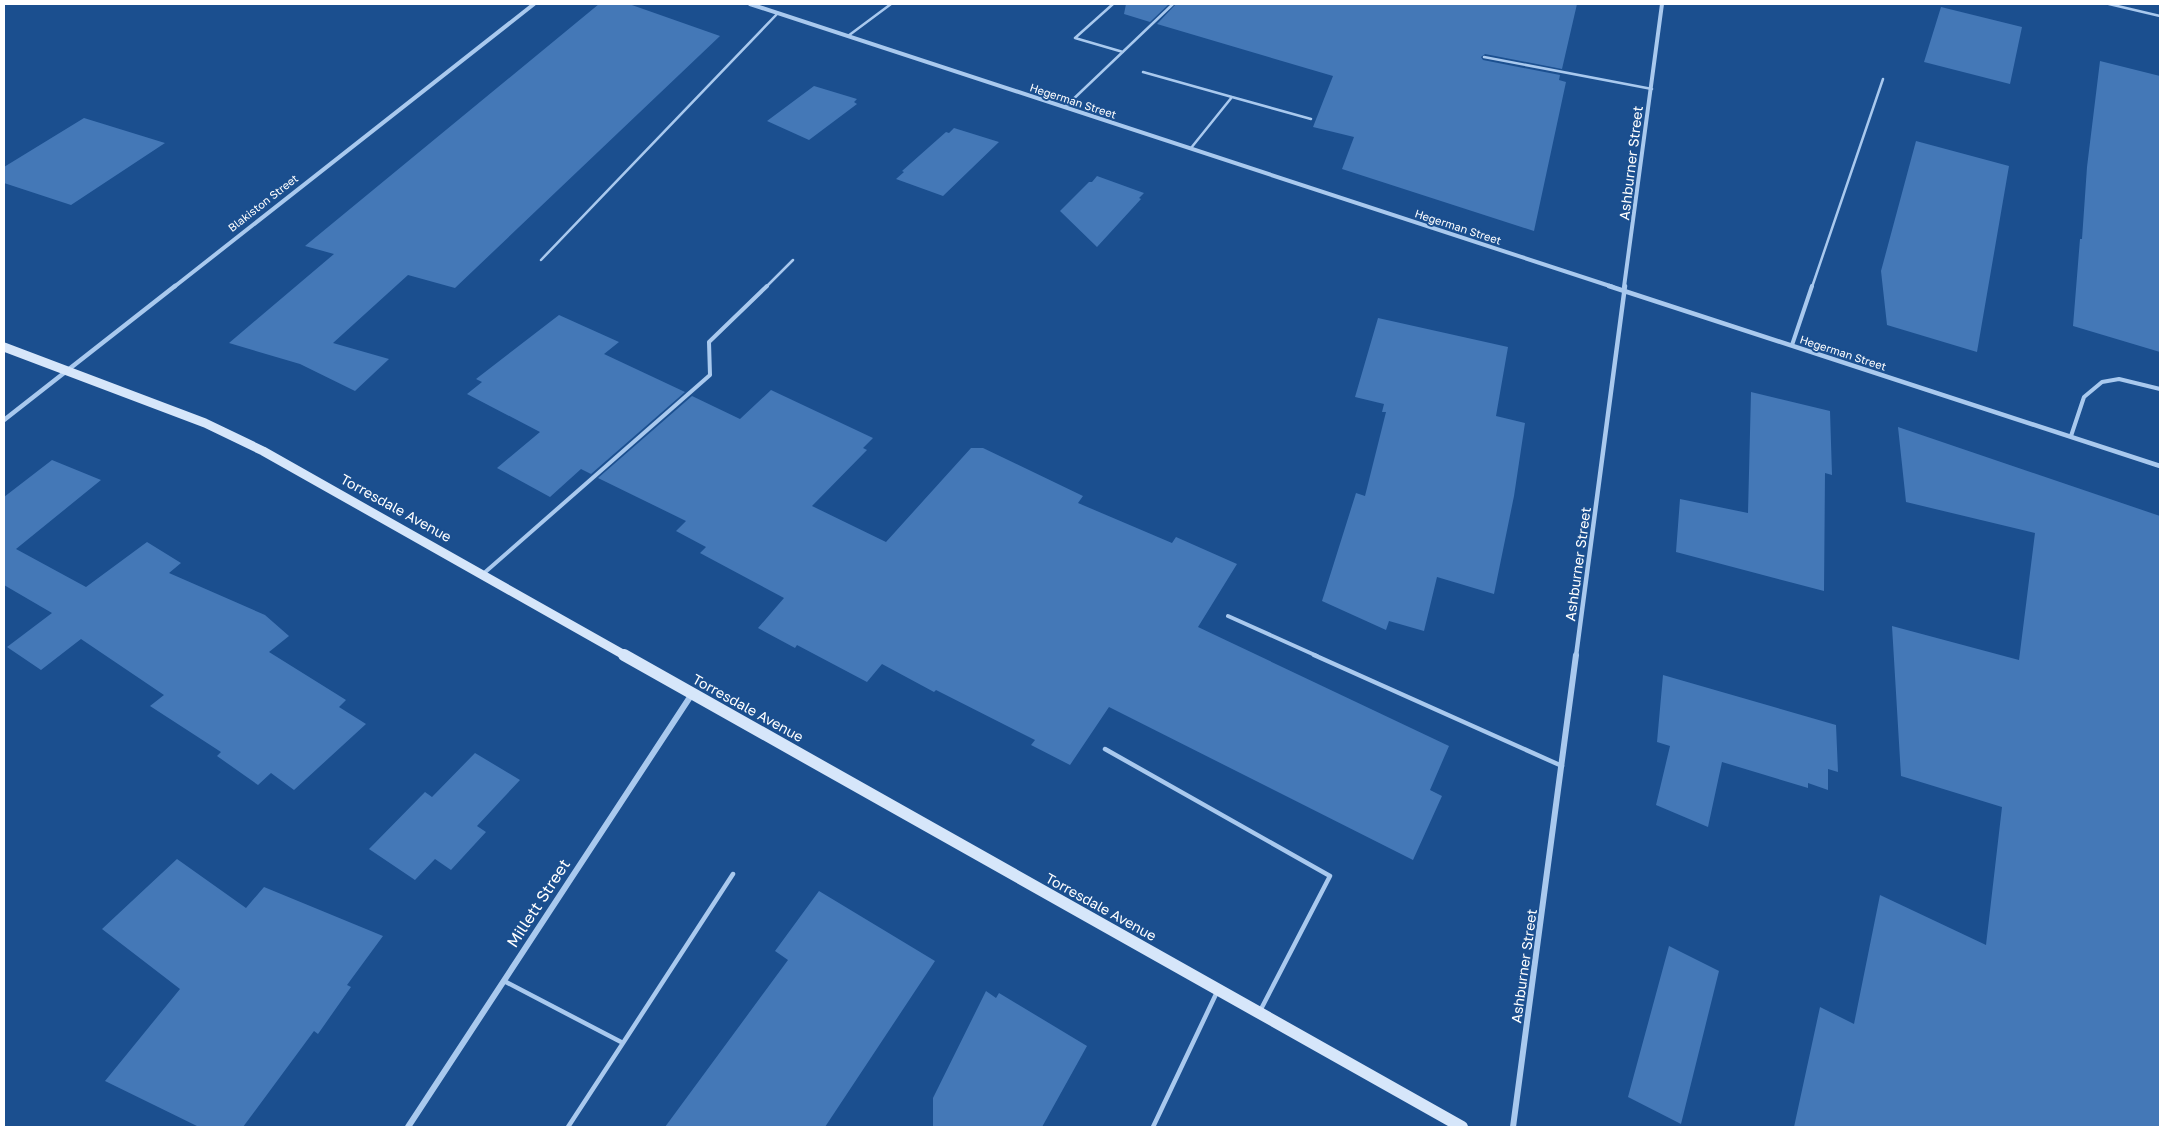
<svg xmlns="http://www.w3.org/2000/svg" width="2164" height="1131" font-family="'Golos Text',sans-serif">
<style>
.building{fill:#4478b7}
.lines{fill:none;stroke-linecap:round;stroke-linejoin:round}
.lane-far2{stroke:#a9c9ee;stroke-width:2.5}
.lane-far1{stroke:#a9c9ee;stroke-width:4}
.lane{stroke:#a9c9ee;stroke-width:4.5}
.street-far2{stroke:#a9c9ee;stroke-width:4}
.street-far1{stroke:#a9c9ee;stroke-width:4.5}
.street{stroke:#a9c9ee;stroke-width:6}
.secondary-far1{stroke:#d6e6fa;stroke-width:9}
.secondary{stroke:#d6e6fa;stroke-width:12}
.labels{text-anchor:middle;stroke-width:4;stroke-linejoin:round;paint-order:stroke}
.far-street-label{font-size:11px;fill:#fff;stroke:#1b4f8f}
.street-label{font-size:14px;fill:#fff;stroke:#1b4f8f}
.near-street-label{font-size:16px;fill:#fff;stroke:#1b4f8f}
</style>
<rect width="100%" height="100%" fill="#1b4f8f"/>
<path class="building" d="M 599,4 L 629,4 L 720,36 L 455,288 L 408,275 L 333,343 L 389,359 L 355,391 L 300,364 L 229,343 L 334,254 L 305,246 Z
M 1126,4 L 1169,4 L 1150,22 L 1124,14 Z
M 1176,4 L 1577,4 L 1562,69 L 1485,54 L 1481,57 L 1483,60 L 1560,75 L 1559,80 L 1566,82 L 1534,231 L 1342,169 L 1354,137 L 1313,127 L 1333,76 L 1157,24 Z
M 1941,7 L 2022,27 L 2010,84 L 1924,62 Z
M 2100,61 L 2160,76 L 2160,352 L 2073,326 L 2080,239 L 2082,239 L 2087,167 Z
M 814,86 L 857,99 L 854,102 L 857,104 L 809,140 L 767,121 Z
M 84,118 L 165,143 L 71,205 L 4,183 L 4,167 Z
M 954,128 L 999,142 L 943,196 L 896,179 L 904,172 L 902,171 L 946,132 L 949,133 Z
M 1916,141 L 2009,166 L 1977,352 L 1887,325 L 1881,271 Z
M 1097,176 L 1144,193 L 1139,198 L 1141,199 L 1097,247 L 1060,211 L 1089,182 L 1092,182 Z
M 559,315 L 619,342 L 604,354 L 685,392 L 591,474 L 581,469 L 550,497 L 497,468 L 540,432 L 467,394 L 482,382 L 476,379 Z
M 1378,318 L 1508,347 L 1496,416 L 1525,423 L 1514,496 L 1494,594 L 1437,577 L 1424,631 L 1389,621 L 1386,630 L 1322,601 L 1356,493 L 1365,496 L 1386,412 L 1382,412 L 1384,404 L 1355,397 Z
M 771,390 L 873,438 L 863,448 L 867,450 L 812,506 L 886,542 L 971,448 L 983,448 L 1083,496 L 1078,503 L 1172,543 L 1176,537 L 1237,564 L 1198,627 L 1449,746 L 1430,790 L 1442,796 L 1413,860 L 1109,707 L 1070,765 L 1031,745 L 1035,740 L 936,690 L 934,692 L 882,664 L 867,682 L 797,645 L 795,648 L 758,628 L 784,598 L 700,553 L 706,547 L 676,531 L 686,521 L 598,478 L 692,396 L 740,419 Z
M 1751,392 L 1830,411 L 1832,475 L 1825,473 L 1824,591 L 1676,552 L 1680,499 L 1748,513 Z
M 1898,427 L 2160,516 L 2160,1127 L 1794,1127 L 1820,1007 L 1854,1024 L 1880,895 L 1986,945 L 2002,807 L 1901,776 L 1892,626 L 2019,660 L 2035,533 L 1906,502 Z
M 52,460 L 101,480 L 16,549 L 86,587 L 147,542 L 181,563 L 169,573 L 265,615 L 289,636 L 269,652 L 346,700 L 339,707 L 366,724 L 294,790 L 271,773 L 258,785 L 217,756 L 221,752 L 150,706 L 164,695 L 81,639 L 41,670 L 7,647 L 52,613 L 4,585 L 4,497 Z
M 1663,675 L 1836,725 L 1838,772 L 1828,769 L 1828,790 L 1808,783 L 1808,788 L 1722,762 L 1708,827 L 1656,805 L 1670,746 L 1657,742 Z
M 475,753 L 520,780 L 477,826 L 486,832 L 451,870 L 435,859 L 415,880 L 369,849 L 425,792 L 432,797 Z
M 177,859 L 246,908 L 264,887 L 383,936 L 347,985 L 351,987 L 318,1034 L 314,1031 L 243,1127 L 199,1127 L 105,1081 L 180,989 L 102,929 Z
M 819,891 L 935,961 L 825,1127 L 665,1127 L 788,960 L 775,951 Z
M 1669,946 L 1719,971 L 1681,1124 L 1628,1097 Z
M 986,991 L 996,998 L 999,993 L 1087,1046 L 1042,1127 L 933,1127 L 933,1098 Z"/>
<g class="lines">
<path class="lane-far2" d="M 1113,4 L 1075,38 L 1123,52
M 2109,4 L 2160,16
M 848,36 L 891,4
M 1484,57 L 1652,89
M 1143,72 L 1232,97 L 1191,148
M 1232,97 L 1311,119
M 1065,107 L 1173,4
M 541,260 L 778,13
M 766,287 L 793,260
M 1812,287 L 1883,79"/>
<path class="lane-far1" d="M 1792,345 L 1812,286
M 2071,436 L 2084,397 L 2102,382 L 2119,379 L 2160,389
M 483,574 L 710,375 L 709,342 L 767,286
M 1228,616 L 1317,656"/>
<path class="lane" d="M 1314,655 L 1562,766
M 1105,749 L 1330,876 L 1260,1011
M 504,981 L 623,1043 L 568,1127
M 623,1043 L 733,874
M 1153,1127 L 1217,992"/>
<path class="street-far2" d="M 750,4 L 1613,287
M 174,287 L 534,4
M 1624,287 L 1662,4"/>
<path class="street-far1" d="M 1609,286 L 2160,466
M 4,420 L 175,286
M 1576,656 L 1625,286"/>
<path class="street" d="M 408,1127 L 692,694
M 1513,1127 L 1576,655"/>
<path class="secondary-far1" d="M 4,347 L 205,423 L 263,451 L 626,656"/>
<path class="secondary" d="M 624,655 L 1462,1127"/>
</g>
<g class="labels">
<g class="far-street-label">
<text transform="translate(1073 101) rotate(18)" y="4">Hegerman Street</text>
<text transform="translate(263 203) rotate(-38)" y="4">Blakiston Street</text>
<text transform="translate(1458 227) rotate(18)" y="4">Hegerman Street</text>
<text transform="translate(1843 353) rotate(18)" y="4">Hegerman Street</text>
</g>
<g class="street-label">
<text transform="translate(1631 163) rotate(-83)" y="5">Ashburner Street</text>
<text transform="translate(396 508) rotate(29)" y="5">Torresdale Avenue</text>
<text transform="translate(1578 564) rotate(-82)" y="5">Ashburner Street</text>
<text transform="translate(748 708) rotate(29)" y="5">Torresdale Avenue</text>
<text transform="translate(1101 907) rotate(29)" y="5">Torresdale Avenue</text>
<text transform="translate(1524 966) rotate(-82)" y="5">Ashburner Street</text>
</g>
<g class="near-street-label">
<text transform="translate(538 903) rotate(-57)" y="6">Millett Street</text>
</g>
</g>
<rect width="2164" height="1131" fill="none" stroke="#ffffff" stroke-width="10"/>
</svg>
